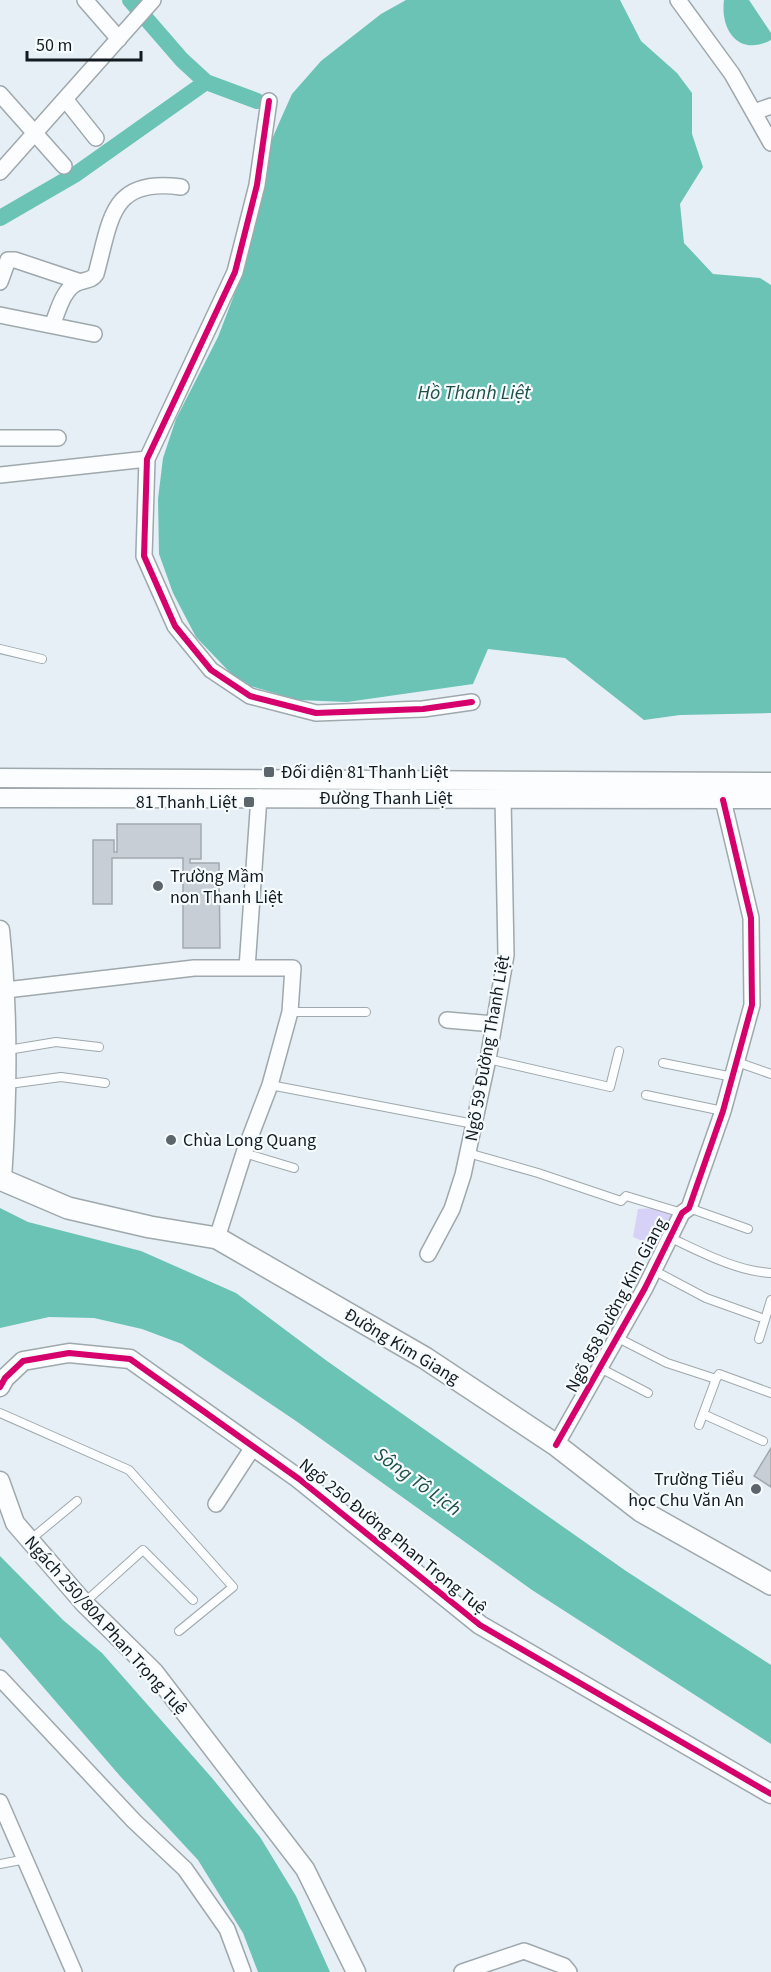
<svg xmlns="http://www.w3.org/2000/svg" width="771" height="1972" font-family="'Source Sans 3',sans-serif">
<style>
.green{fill:#d6d1f7}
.water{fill:#6ac3b5}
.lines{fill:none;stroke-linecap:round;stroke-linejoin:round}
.canal{stroke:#6ac3b5;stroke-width:16}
.building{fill:#c8ced5;stroke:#a2a9af;stroke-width:1.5}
.service-casing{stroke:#9fa8ac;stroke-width:10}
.minor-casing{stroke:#9fa8ac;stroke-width:18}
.tertiary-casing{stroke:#9fa8ac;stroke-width:21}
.secondary-casing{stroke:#9fa8ac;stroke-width:24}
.service{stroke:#fbfdfe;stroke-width:8}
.minor{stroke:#fbfdfe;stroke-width:15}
.tertiary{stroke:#fbfdfe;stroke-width:18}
.secondary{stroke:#fbfdfe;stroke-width:21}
.cycleway-casing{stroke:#f6fbfe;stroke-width:10}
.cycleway{stroke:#d6006c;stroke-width:6}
.poi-dot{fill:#5c656b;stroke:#f6fbfe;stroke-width:2}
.labels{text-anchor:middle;stroke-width:4.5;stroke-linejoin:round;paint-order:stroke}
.poi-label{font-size:18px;fill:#131b20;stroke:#f6fbfe;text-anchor:start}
.street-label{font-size:18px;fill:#131b20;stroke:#f6fbfe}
.water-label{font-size:20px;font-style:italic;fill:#1e5045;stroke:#f6fbfe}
</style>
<rect width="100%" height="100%" fill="#e5eff5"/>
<path class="green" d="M 658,1208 L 673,1213 L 659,1248 L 633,1237 L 638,1209 Z"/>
<path class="water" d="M 406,0 L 620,0 L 641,41 L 677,73 L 692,93 L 692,134 L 703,167 L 680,204 L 684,243 L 713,274 L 760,278 L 771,285 L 771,713 L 680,715 L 644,720 L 565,658 L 488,649 L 473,684 L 347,702 L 298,700 L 240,683 L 196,637 L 173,593 L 159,554 L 158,499 L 163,458 L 176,419 L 218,337 L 236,290 L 263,196 L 269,146 L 283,114 L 292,94 L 321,61 L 381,14 Z
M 724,0 L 749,0 L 771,33 L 771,40 C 739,57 720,30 724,0 Z
M 0,1208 L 28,1222 L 141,1251 L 236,1293 L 327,1361 L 626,1571 L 771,1665 L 771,1744 L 532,1590 L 296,1421 L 182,1344 L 142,1329 L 94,1318 L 49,1317 L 0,1328 Z
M 0,1556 L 63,1620 L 102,1653 L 212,1778 L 260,1837 L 296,1896 L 330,1972 L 258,1972 L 243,1933 L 198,1860 L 120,1776 L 0,1637 Z"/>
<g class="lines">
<path class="canal" d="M 130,0 L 182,60 L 206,82
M 0,218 L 76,174 L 206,82 L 257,101"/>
</g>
<path class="building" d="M 117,824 L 201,824 L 201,859 L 190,859 L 190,863 L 219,863 L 220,948 L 183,948 L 183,858 L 112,858 L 112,904 L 93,904 L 93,840 L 114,840 L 114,852 L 117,852 Z
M 771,1448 L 771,1487 L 754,1476 Z"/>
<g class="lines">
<g class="service-casing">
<path id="service" d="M 0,649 L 42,659
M 290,1012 L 366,1012
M 8,1050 L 56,1042 L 99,1047
M 488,1059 L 610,1087 L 619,1051
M 737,1062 L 771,1074
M 663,1063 L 733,1077
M 9,1084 L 61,1077 L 105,1083
M 270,1085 L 474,1124
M 646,1095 L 723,1111
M 244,1153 L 294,1168
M 468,1153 L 538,1173 L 621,1201 L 626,1196 L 682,1213
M 689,1208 L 748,1229
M 671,1238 C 703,1253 736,1271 771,1273
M 655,1271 L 706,1298 L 759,1317
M 618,1338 L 667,1363 L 716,1379
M 759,1339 L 771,1300
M 600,1368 L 648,1393
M 716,1379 L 719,1374 L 771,1393
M 0,1413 L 129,1470 L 233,1587 L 179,1631
M 703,1414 L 763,1441
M 699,1425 L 716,1379
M 30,1540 L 77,1501
M 85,1602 L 143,1550 L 193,1600
M 0,1864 L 26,1859"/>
</g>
<g class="minor-casing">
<path id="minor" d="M 85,0 L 119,39
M 678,0 L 732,74 L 771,143
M 0,94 L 64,166
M 65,99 L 96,138
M 269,101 L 257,185 L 235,272 L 147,459 L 144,556 L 175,626 L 211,670 L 250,696 L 316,713 L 423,709 L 472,702
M 754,112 L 771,106
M 0,172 L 153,0
M 0,282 L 8,260 L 15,260 L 78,281
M 0,315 L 94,334
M 52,325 C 58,312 62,292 75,284 C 83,279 91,282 96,274 C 111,220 110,177 181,187
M 0,438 L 58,438
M 0,475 L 147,459
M 247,968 L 259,797
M 6,990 L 194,968 L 293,968 L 290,1012 L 270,1085 L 244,1153 L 217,1238
M 447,1020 L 494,1024
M 428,1254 L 452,1209 L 463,1175 L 488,1059 L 506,955 L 503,798
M 556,1445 L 645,1288 L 682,1213 L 689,1208 L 723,1111 L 752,1005 L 751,918 L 723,800
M 216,1504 L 253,1447
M 0,1678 L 134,1821 L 185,1869 L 227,1929 L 243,1972
M 0,1802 L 74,1972
M 462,1972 L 524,1951 L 564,1966 L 569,1972"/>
</g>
<g class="tertiary-casing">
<path id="tertiary" d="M 0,778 L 771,782
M 0,798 L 771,799
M 0,930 C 9,1015 8,1094 2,1179
M 0,1387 L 5,1378 L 23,1361 L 69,1353 L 130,1359 L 299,1479 L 480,1625 L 771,1794
M 0,1481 L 15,1523 L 84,1603 L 154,1672 L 305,1869 L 356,1972"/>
</g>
<g class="secondary-casing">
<path id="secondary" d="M 0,1179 L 68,1208 L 150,1227 L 217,1238 L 425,1358 L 556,1445 L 641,1511 L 771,1584"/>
</g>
<use href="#service" class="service"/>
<use href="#minor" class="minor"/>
<use href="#tertiary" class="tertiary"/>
<use href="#secondary" class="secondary"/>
<g class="cycleway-casing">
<path id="cycleway" d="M 269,101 L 257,185 L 235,272 L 147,459 L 144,556 L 175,626 L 211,670 L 250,696 L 316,713 L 423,709 L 472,702
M 0,1387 L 5,1378 L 23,1361 L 69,1353 L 130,1359 L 299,1479 L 480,1625 L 771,1794
M 556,1445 L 645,1288 L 682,1213 L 689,1208 L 723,1111 L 752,1005 L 751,918 L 723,800"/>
</g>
<use href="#cycleway" class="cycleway"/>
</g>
<g class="poi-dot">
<rect x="263" y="766" width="12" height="12" rx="3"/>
<rect x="243" y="796" width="12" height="12" rx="3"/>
<circle cx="158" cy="886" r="6"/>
<circle cx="171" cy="1140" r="6"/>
<circle cx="756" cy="1489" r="6"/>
</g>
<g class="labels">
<g class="poi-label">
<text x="281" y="778">Đối diện 81 Thanh Liệt</text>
<text x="237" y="808" text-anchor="end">81 Thanh Liệt</text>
<text x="170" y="882">Trường Mầm<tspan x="170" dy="21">non Thanh Liệt</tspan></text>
<text x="183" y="1146">Chùa Long Quang</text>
<text x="744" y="1485" text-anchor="end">Trường Tiểu<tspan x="744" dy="21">học Chu Văn An</tspan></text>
</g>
<g class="street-label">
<text x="386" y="804">Đường Thanh Liệt</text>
<text transform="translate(487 1048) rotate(-80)" y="6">Ngõ 59 Đường Thanh Liệt</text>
<text transform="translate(616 1305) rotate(-62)" y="6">Ngõ 858 Đường Kim Giang</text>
<text transform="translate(402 1346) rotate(31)" y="6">Đường Kim Giang</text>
<text transform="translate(393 1536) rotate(39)" y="6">Ngõ 250 Đường Phan Trọng Tuệ</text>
<text transform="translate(106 1625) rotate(48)" y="6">Ngách 250/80A Phan Trọng Tuệ</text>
</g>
<g class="water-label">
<text x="474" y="399">Hồ Thanh Liệt</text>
<text transform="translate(418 1481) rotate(36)" y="7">Sông Tô Lịch</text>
</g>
</g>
<path d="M27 51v9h114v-9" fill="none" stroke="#131b20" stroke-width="3"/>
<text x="36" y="51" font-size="18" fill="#131b20" stroke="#f6fbfe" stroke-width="4.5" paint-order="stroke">50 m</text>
</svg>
